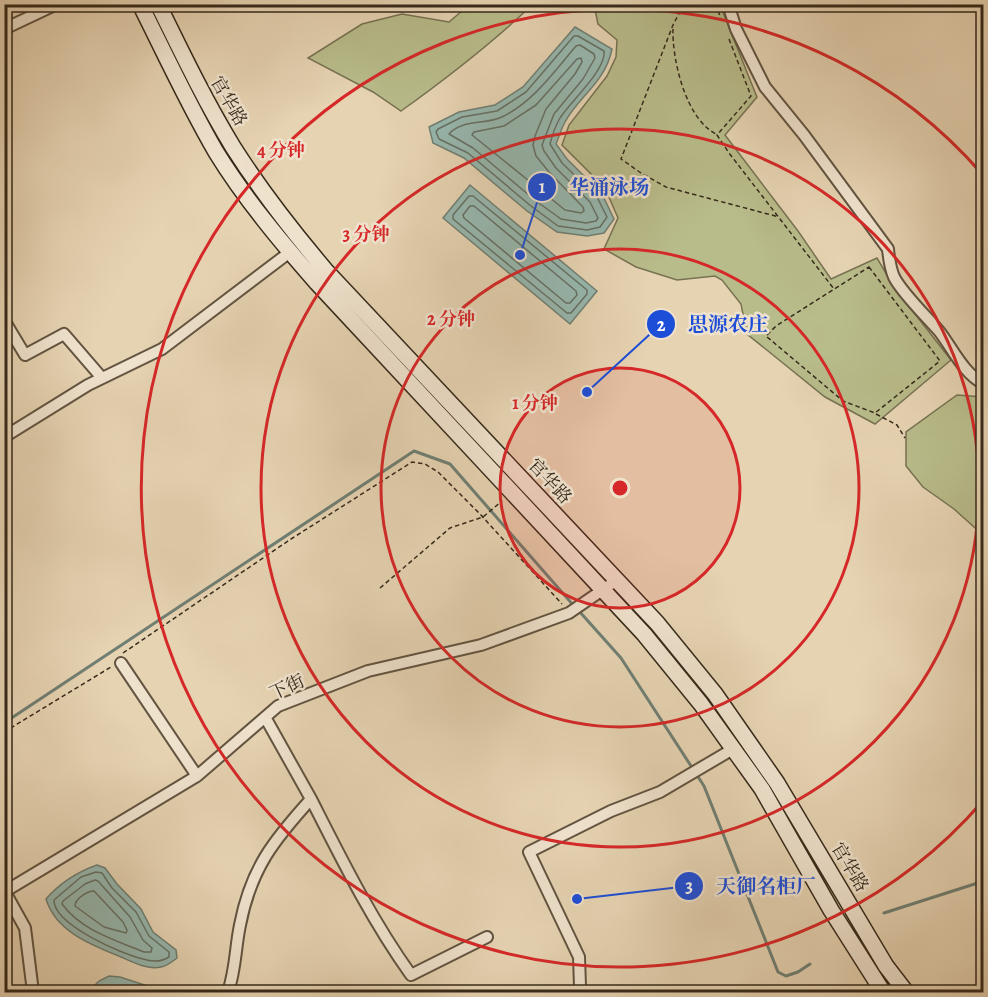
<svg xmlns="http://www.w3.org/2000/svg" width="988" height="997" font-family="Alegreya,'Noto Serif SC',serif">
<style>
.green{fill:#b8bb8a;stroke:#777252;stroke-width:1.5}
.water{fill:#96b7ae;stroke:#707f73;stroke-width:1.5}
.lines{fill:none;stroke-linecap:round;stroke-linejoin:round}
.shore{stroke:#667064;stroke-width:1.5}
.stream{stroke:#707f73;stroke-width:3}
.street-casing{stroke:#625441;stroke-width:14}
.secondary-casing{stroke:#362a1b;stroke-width:18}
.path{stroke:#362a1b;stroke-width:1.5;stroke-dasharray:4.5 3;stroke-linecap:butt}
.street{stroke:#efe2cd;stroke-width:10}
.secondary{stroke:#efe2cd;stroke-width:15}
.ring{fill:none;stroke:#d62828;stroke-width:3}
.labels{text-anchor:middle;stroke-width:5;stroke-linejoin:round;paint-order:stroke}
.street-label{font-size:18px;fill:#362a1b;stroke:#efe2cd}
.centre{fill:#d62828;stroke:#efe2cd;stroke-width:3}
.ring-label{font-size:18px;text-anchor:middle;font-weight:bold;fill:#d62828;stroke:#efe2cd;stroke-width:5;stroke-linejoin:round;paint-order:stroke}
.leader{fill:none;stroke:#1d4ed8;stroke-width:2}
.callout-dot{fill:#1d4ed8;stroke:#efe2cd;stroke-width:2}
.mark-label{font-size:18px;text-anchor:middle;font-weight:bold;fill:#fff}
.callout-label{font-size:20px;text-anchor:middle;font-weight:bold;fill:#1d4ed8;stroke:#efe2cd;stroke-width:5;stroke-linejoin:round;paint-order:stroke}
</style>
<rect width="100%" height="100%" fill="#e6d3b2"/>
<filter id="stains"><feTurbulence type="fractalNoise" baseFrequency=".00333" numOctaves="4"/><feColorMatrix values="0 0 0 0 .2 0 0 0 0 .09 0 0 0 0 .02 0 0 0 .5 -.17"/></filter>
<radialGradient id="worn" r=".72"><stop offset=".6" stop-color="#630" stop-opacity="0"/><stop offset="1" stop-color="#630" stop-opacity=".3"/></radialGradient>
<path class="green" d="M 469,5 L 532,5 C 491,44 447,78 401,111 L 373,92 L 308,58 L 362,24 L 402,14 L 449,22 Z
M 594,5 L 720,5 L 757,97 L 725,135 L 798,231 L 831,279 L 877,258 L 894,287 L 951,360 L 875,424 L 825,397 L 747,334 L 741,304 L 722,280 L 715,276 L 677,280 L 636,267 L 604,249 L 618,218 L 605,188 L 562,145 L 569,125 L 607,76 L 616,57 L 617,40 L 598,24 Z
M 957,395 L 983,397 L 983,535 L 954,509 L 923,487 L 906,466 L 906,432 Z"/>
<path class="water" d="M 575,27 L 612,49 C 605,83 579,96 565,122 C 561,129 559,137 556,144 L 567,159 L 602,194 L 614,219 L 604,233 L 587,236 L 557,232 L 527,211 L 464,158 L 433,143 L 429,127 L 459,112 L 495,105 L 523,87 Z
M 470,185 L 597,291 L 570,324 L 443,218 Z
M 97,865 L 105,868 L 117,884 L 141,909 L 153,932 L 176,950 L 177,958 C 172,962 167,966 161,967 C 147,970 133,962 121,957 C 92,945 56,932 46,899 C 60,883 77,872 97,865 Z
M 109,976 L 120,977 L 166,992 L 95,992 L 94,986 L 99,981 Z"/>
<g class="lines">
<path class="shore" d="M 574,36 L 578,36 L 604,51 C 607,69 570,102 560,118 C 556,125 552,136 550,144 L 562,163 L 597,197 L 607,217 L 600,227 L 587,230 L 558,226 L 531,206 L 468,153 L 439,139 L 436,132 L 438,129 L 462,117 L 497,111 L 526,92 Z
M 580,45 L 594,54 L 595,58 L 583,79 L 554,114 L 542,145 L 544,151 L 556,168 L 590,202 L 598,218 L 596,221 L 586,223 L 561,219 L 536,201 L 473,148 L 449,134 C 462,119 485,125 502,117 C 533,102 554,72 576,46 Z
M 581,58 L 582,62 L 575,74 L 546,109 L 535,136 L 533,145 L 536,156 L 549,172 L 583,207 L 584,211 L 581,213 L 565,210 L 472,135 L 474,132 L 504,126 L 536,105 L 577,59 Z
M 469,196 L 473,196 L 587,290 L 587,294 L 571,313 L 567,313 L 453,219 L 453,215 Z
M 470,206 L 474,206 L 576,291 L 577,295 L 570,303 L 566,303 L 464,218 L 463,215 Z
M 96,872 L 102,873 L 112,888 L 136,912 L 149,936 L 169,952 L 169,957 C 161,962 152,962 143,959 C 121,954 53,924 54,900 L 81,877 Z
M 95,880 L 98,881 L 130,917 L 143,940 L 152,948 L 151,952 L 144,952 C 115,940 82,931 62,904 L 63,901 L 85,884 Z
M 94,891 L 123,922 L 127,930 L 126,933 L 104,927 L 75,906 C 75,899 87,891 94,891 Z"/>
<path class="stream" d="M 579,611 L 621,658 L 704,786 L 778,972 L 786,976 L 798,972 L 810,964
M 4,723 L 414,451 L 450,464 L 574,606
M 884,913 L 984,881"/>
<g class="street-casing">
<path id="street" d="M 728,4 L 736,29 L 765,87 L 804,135 L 888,249 C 889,259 890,268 894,277 C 902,293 926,316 939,331 C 953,349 963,373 984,384
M 4,29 L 57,4
M 4,320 L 25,355 L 64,334 L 102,378
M 4,437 L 88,385 L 162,349 L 290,252
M 121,663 L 197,776
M 311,799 C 342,860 371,919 411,975 L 487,937
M 4,892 L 197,776 L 278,706 L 368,671 L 481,645 L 569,613 L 617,580
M 5,892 L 25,928 L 33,992
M 228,992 C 236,968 235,949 240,925 C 251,868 274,840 311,799 L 265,717
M 578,992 L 580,986 L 579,957 L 529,852 L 611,811 L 660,792 L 733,749"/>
</g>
<g class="secondary-casing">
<path id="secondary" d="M 140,4 C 165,54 188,104 216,152 C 245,199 281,242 317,283 L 644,634 L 701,704 L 762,789 L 831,910 L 883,992
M 158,4 C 182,53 205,101 233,147 C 261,191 293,232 327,272 L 657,623 L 715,694 L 777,783 L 886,966 L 906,992"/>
</g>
<path class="path" d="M 684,4 L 673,25 L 621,159 L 641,173 L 666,187 L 779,217
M 715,4 L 721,18
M 673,29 C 672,60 686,119 716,134
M 729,39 L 751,96 L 717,135 L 729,153 L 834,289
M 869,267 L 940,361 L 875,413 L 843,401 L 766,336 L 776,326 Z
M 876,414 L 897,425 L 905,438
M 380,588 L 450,528 L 483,517 L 502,501
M 123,653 L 291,539 L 412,462 L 425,464 L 438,472 L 480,514 L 562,604
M 4,732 L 111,667"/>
<use href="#street" class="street"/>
<use href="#secondary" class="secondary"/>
</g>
<circle cx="620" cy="488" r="120" fill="#d62828" fill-opacity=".12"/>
<g class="ring">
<circle cx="620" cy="488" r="120"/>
<circle cx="620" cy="488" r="239"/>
<circle cx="620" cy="488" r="359"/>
<path d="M982 802A479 479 0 1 1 982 174"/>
</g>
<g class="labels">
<g class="street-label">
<text transform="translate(229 101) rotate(60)" y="6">官华路</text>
<text transform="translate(550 481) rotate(47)" y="6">官华路</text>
<text transform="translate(287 687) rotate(-25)" y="6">下街</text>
<text transform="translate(850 867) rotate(59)" y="6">官华路</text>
</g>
</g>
<circle cx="620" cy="488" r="9" class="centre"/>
<g class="ring-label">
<text x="281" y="156">4 分钟</text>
<text x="366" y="240">3 分钟</text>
<text x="451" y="325">2 分钟</text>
<text x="535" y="409">1 分钟</text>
</g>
<path class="leader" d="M520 255L542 187M587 392L661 324M577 899L689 886"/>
<g class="callout-dot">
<circle cx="520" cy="255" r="6"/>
<circle cx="587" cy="392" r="6"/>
<circle cx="577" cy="899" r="6"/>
<circle cx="542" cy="187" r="15"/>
<circle cx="661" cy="324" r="15"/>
<circle cx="689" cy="886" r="15"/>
</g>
<g class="mark-label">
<text x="542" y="193">1</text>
<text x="661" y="331">2</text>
<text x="689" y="892">3</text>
</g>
<g class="callout-label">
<text x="609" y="194">华涌泳场</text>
<text x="728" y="331">思源农庄</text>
<text x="766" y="893">天御名柜厂</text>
</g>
<rect width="988" height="997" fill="none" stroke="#e6d3b2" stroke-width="24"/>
<rect x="6" y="6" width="976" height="985" fill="none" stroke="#362a1b" stroke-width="3"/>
<rect x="12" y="12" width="964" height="973" fill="none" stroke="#362a1b" stroke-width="1.5"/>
<rect width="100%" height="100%" filter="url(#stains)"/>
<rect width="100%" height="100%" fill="url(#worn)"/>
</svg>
